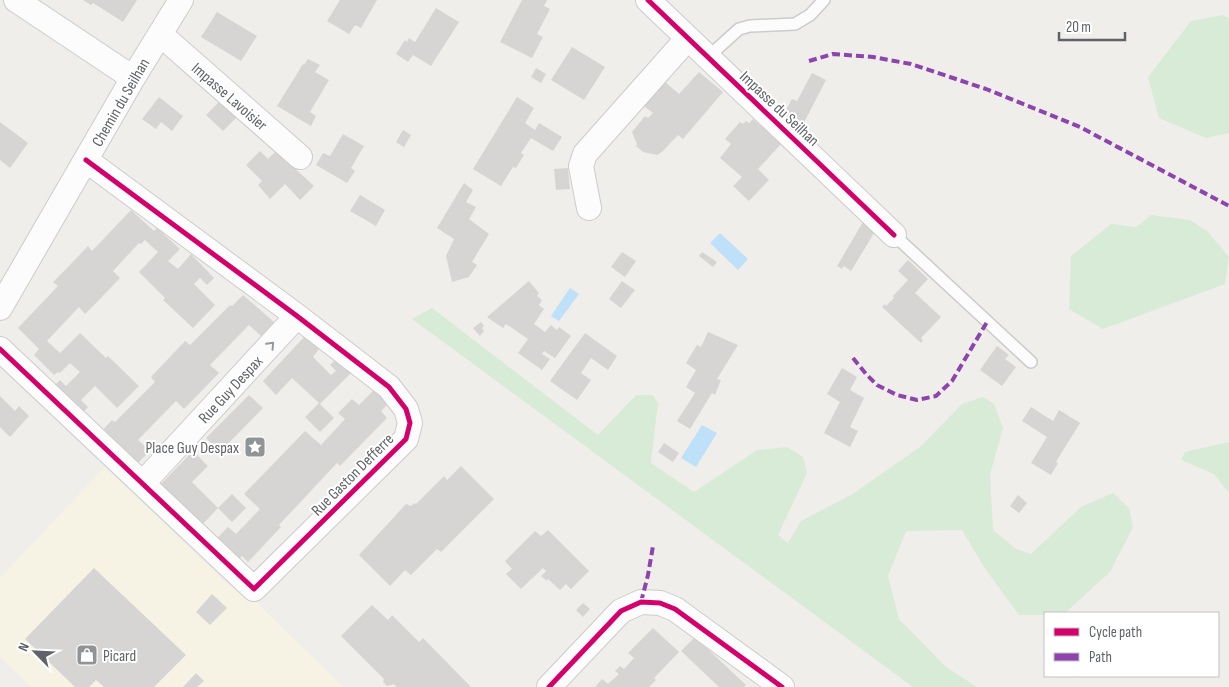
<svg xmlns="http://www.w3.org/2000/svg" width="1229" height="687" font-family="'Sofia Sans Condensed',sans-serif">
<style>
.commercial{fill:#f7f3e4}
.green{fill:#d8ebd6}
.water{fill:#bfe0f9}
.building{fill:#d6d5d3}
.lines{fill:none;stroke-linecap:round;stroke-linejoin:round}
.lane-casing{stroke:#cbcccc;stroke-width:14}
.street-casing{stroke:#cbcccc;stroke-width:26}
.lane{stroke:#fdfcfc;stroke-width:11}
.street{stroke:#fdfcfc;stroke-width:24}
.quiet{stroke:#8e44ad;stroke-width:4;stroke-dasharray:8 4;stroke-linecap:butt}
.cycleway-casing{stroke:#fff;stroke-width:8}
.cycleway{stroke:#d6006c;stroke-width:5}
.oneway{stroke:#96999c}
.labels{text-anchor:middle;stroke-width:4;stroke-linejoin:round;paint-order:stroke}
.street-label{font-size:16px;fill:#5f6368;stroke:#fff}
.poi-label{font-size:16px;fill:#5f6368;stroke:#fff;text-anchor:end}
</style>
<rect width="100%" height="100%" fill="#efeeea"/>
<path class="commercial" d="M 105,467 L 225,582 L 254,600 L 343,687 L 31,687 L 0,657 L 0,578 Z"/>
<path class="green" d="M 1223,15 L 1229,18 L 1229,133 L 1206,138 L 1159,118 L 1148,77 L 1191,21 Z
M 1151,215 L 1190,220 L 1207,231 L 1229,257 L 1225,284 L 1103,329 L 1069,309 L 1071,256 L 1111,224 L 1136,227 Z
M 432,308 L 598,435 L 636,395 L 653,395 L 658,403 L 651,463 L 694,492 L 757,450 L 787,447 L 803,457 L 807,473 L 778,535 L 788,543 L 801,521 L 851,495 L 920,447 L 962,404 L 983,397 L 994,404 L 1003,428 L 990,475 L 993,530 L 1016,549 L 1031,554 L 1081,507 L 1113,493 L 1129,508 L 1133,527 L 1110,572 L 1065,613 L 1045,613 L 1045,615 L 1019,615 L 984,567 L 962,530 L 906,531 L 888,576 L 899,619 L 946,667 L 977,687 L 913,687 L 412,319 Z
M 1229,442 L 1229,493 L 1214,474 L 1181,460 L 1185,452 Z"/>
<path class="water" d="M 720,233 L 748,259 L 738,270 L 710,243 Z
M 570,288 L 579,294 L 559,321 L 551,316 Z
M 702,425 L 717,433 L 696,467 L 681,458 Z"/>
<path class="building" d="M 83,0 L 137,0 L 123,22 L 98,6 L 93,3 L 91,5 Z
M 340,0 L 377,0 L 361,28 L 355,25 L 349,34 L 327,21 Z
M 522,0 L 547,0 L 544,6 L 550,9 L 537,34 L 543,37 L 532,58 L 500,42 Z
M 436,8 L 459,22 L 431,66 L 413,55 L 408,62 L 396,54 L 405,40 L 407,42 L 409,38 L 415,42 Z
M 217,12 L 257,36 L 241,61 L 201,37 Z
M 572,47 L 605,67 L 584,100 L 551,80 Z
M 308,59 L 320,65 L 315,72 L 329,80 L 310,112 L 316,116 L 311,126 L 277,106 L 303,64 L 304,65 Z
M 536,68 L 546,74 L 541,83 L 531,77 Z
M 699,72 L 723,92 L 683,139 L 678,135 L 663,151 L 657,155 L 643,152 L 636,146 L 637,144 L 632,132 L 645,116 L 648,118 L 653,113 L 644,106 L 665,82 L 679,94 Z
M 812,73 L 826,80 L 796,138 L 790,132 L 797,120 L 784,114 L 792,99 L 797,101 Z
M 159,97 L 183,116 L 172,131 L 161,122 L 156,129 L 142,119 Z
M 517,97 L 534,108 L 525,123 L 535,130 L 539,123 L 562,137 L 553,151 L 531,138 L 521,153 L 524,155 L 516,168 L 513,167 L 501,186 L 473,169 Z
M 222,99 L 239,115 L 223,131 L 206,115 Z
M 753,119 L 781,144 L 758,169 L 769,180 L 749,201 L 733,186 L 742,177 L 720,158 L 731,144 L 725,139 L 740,122 L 743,124 L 746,121 L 749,123 Z
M 0,122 L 28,143 L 10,168 L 0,160 Z
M 403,130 L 411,135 L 404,147 L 396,142 Z
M 343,134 L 364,146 L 351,168 L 355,171 L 347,183 L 316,165 L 323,153 L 330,156 Z
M 260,151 L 268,159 L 276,151 L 314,186 L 300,200 L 285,184 L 270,199 L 258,185 L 262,181 L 246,165 Z
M 568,168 L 570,189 L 556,190 L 554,169 Z
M 464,183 L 473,190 L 466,202 L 476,207 L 469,219 L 489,234 L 472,262 L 477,265 L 469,277 L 452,282 L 446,256 L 454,239 L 437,228 Z
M 360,195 L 385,210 L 376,226 L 350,211 Z
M 131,210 L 154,231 L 157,228 L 180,249 L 168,261 L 178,269 L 191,254 L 214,278 L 207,285 L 200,278 L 194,284 L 215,305 L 193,328 L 163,300 L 165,298 L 139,272 L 158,252 L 145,240 L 141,244 L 139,243 L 113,271 L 120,278 L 99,300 L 85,314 L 79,307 L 47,341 L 60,353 L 80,333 L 106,358 L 108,356 L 139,386 L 117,408 L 95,386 L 81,400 L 88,407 L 80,415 L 52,388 L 60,380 L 66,386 L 80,372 L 70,363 L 60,373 L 58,372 L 54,375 L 34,355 L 39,349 L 18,328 L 58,286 L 53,282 L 67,268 L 88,246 L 92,251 Z
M 863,222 L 876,230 L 851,271 L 844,266 L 842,269 L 837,266 Z
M 622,252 L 636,261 L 625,277 L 611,267 Z
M 702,252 L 717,262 L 713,267 L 699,256 Z
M 908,260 L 928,279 L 915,293 L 941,317 L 921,338 L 923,340 L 921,343 L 882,307 L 885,304 L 886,306 L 894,298 L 893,296 L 908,280 L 898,271 Z
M 529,281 L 539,293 L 537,296 L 542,300 L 539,305 L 544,309 L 534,324 L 545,332 L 551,325 L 557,330 L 559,327 L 571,336 L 555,358 L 544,351 L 542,354 L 550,359 L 542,370 L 518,353 L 528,339 L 506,324 L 503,328 L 487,317 Z
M 622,281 L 635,290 L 621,308 L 609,299 Z
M 243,295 L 274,322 L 261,336 L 249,325 L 210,365 L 219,373 L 184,409 L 176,401 L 138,440 L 150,451 L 134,467 L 99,434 L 112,420 L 115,422 L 155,382 L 151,377 L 185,341 L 190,345 L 230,305 L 232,306 Z
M 481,322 L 484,326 L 482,328 L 484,331 L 480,336 L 473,328 Z
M 708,332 L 738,345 L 717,379 L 721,380 L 715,395 L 712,393 L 690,429 L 677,421 L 695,393 L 686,387 L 696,370 L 686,363 L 697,345 L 701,347 Z
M 585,333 L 617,356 L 608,370 L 591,358 L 581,373 L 591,380 L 577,400 L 550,381 Z
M 305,336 L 319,349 L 313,357 L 331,375 L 336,371 L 330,365 L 339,356 L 353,371 L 320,404 L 334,418 L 320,432 L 305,417 L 319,403 L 292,378 L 276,395 L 263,381 Z
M 997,346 L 1009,355 L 1005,359 L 1016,367 L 1002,386 L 980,370 Z
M 842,368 L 857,377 L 850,390 L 864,398 L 850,427 L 858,431 L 850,447 L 824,433 L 840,402 L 827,394 Z
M 374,390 L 388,404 L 381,411 L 387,418 L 340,466 L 337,463 L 279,525 L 281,527 L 248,562 L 242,556 L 235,563 L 213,542 L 228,527 L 236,534 L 260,509 L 244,494 L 305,431 L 321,445 L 345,419 L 338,413 L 352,399 L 359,405 Z
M 249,395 L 263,408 L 220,452 L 206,438 Z
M 0,396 L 15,411 L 19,406 L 29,416 L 10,437 L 0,427 Z
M 1031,407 L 1053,421 L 1059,410 L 1080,423 L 1056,462 L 1058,463 L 1051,475 L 1031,463 L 1047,437 L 1022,421 Z
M 664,443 L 679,453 L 673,462 L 658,452 Z
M 193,451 L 208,466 L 192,482 L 218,508 L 232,494 L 246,508 L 232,522 L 218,508 L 199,528 L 157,488 Z
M 461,466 L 494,499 L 441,552 L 437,549 L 411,575 L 405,570 L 390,586 L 359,555 L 406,504 L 411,506 L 414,503 L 416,504 L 444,476 L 447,480 Z
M 1018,495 L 1027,503 L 1019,513 L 1010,506 Z
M 548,530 L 589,571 L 571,589 L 566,584 L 560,590 L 548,579 L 547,581 L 541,576 L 546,571 L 543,568 L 521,589 L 506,574 L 512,569 L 505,561 L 535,531 L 541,536 Z
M 94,568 L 186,655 L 154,687 L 104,687 L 96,680 L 89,687 L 75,687 L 25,639 Z
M 212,594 L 227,608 L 210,625 L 196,612 Z
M 583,603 L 590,609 L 583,617 L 576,610 Z
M 372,605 L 388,620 L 392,615 L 419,642 L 423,638 L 471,687 L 397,687 L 394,684 L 387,686 L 383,682 L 384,679 L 341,636 Z
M 653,628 L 679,652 L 654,678 L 656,680 L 649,687 L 595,687 L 602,679 L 608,684 L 619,674 L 615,671 L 620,666 L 624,669 L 634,658 L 628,653 Z
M 695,637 L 746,685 L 744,687 L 719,687 L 681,651 Z
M 196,673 L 204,681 L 197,687 L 183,687 Z"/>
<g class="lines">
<g class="lane-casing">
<path id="lane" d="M 708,57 L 739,29 L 750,26 L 795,24 L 810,15 L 824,0
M 894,235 L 1031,362"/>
</g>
<g class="street-casing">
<path id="street" d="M 16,0 L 133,78
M 648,0 L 894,235
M 160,34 L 300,157
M 589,208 L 581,166 L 585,154 L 688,38
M 0,308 L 133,78 L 181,0
M 0,349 L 254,589 L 406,439 L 410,423 L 406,409 L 389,387 L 297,316 L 86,160
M 143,483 L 297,316
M 549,687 L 621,611 L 641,602 L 660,603 L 675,609 L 782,687"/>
</g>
<use href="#lane" class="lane"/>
<use href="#street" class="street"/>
<path class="quiet" d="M 809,61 L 833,54 L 873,57 L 911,64 L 986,89 L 1080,127 L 1229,206
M 853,358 L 866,374 L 877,385 L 897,395 L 917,400 L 936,396 L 952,381 L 987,322
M 641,602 L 648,575 L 653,546"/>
<g class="cycleway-casing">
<path id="cycleway" d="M 648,0 L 894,235
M 0,349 L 254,589 L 406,439 L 410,423 L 406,409 L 389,387 L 297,316 L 86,160
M 549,687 L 621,611 L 641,602 L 660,603 L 675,609 L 782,687"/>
</g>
<use href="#cycleway" class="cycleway"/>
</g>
<defs><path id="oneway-chevron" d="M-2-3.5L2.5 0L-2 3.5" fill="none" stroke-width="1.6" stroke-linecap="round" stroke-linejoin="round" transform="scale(1.25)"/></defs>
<use class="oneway" href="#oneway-chevron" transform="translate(271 345) rotate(-47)"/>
<defs>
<g id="sight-square" transform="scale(1.125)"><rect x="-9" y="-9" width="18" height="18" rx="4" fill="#919496" stroke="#fff"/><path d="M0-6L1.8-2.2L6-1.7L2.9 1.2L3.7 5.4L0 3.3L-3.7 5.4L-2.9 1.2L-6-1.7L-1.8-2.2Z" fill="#fff"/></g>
<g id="shop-square" transform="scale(1.125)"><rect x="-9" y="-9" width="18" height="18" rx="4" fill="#919496" stroke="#fff"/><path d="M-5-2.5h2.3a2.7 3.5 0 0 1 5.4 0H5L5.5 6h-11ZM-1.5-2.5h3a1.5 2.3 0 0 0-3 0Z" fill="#fff"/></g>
</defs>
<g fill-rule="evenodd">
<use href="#sight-square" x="255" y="447"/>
<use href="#shop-square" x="87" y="655"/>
</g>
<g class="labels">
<g class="street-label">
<text transform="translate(230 96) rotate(41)" y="6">Impasse Lavoisier</text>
<text transform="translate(120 102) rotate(-60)" y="6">Chemin du Seilhan</text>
<text transform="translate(780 108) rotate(43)" y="6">Impasse du Seilhan</text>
<text transform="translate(230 389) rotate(-47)" y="6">Rue Guy Despax</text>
<text transform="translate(352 474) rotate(-45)" y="6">Rue Gaston Defferre</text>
</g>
<g class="poi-label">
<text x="239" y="453">Place Guy Despax</text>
<text x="103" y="661" text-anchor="start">Picard</text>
</g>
</g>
<rect x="1044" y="612" width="175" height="65" fill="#ffffff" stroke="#bfc1c3"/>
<rect x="1054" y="628" width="25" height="8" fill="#d6006c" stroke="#bfc1c3"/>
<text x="1089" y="637" font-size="15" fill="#5f6368">Cycle path</text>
<rect x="1054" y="653" width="25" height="8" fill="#8e44ad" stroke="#bfc1c3"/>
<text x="1089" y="662" font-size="15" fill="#5f6368">Path</text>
<g transform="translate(35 652) rotate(294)" stroke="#ffffff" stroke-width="4" paint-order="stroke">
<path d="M0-4L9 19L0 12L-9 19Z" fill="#5f6368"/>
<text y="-8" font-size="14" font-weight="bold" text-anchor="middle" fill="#5f6368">N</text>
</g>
<path d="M1059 32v8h66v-8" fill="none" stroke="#5f6368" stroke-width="2.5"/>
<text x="1066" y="32" font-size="15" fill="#5f6368" stroke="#ffffff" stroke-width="4" paint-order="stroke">20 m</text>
</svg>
